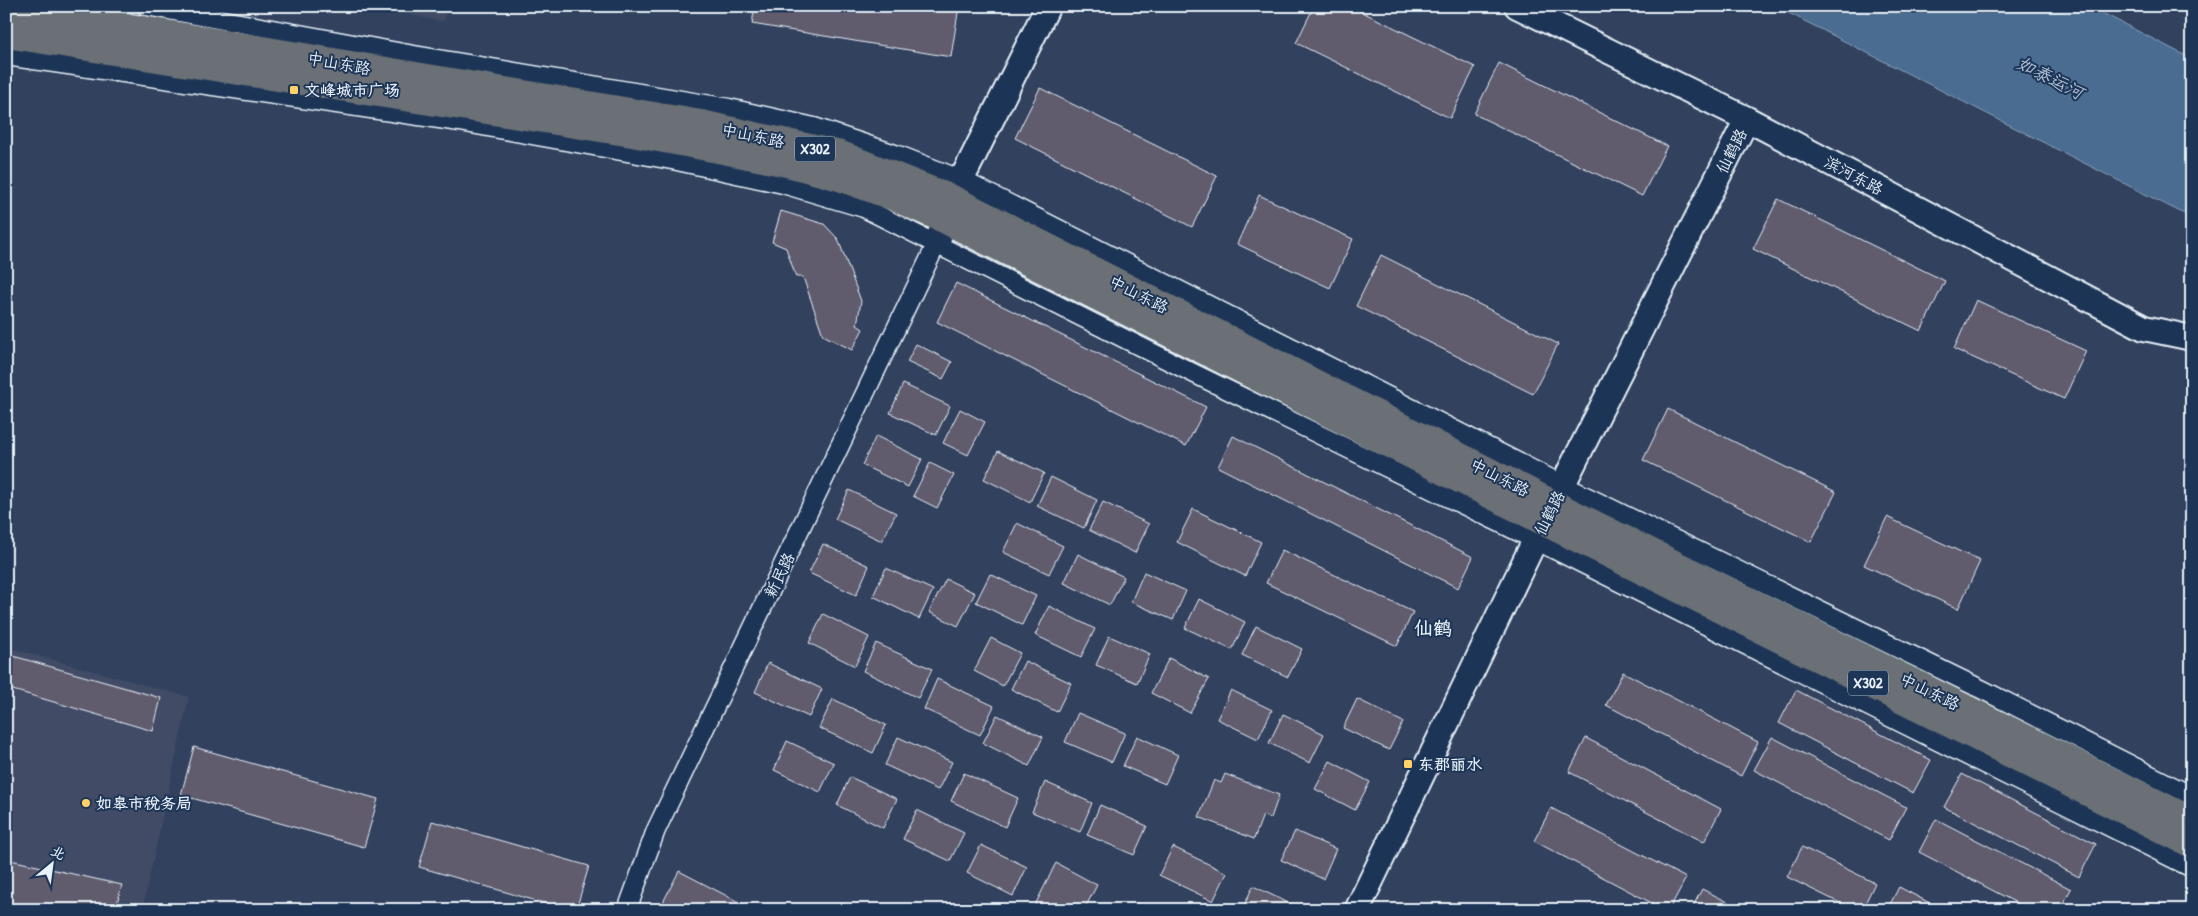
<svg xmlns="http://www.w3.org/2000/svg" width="2198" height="916" font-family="'Patrick Hand','LXGW WenKai TC',sans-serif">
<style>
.built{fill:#424c66}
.water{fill:#496c90;stroke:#89a1ba}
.building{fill:#605c6e;stroke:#e8f1f8}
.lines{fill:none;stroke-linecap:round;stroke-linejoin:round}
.street-casing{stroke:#e8f1f8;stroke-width:21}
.secondary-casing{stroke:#e8f1f8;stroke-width:28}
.primary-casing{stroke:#e8f1f8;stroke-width:31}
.street{stroke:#1d3557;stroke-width:18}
.secondary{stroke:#1d3557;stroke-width:24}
.primary{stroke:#6a7074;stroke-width:28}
.poi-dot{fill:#ffd166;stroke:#1d3557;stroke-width:2}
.labels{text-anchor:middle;stroke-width:4;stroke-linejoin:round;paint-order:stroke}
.shield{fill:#1d3557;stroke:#abb9c8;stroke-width:1}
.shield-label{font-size:15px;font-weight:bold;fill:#e8f1f8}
.street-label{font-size:16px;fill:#e8f1f8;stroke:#1d3557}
.poi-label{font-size:16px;font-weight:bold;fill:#e8f1f8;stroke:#1d3557;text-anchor:start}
.water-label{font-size:18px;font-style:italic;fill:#b0c2d4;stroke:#1d3557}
.quarter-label{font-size:19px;font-weight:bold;fill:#e8f1f8;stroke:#1d3557}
</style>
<rect width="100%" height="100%" fill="#31415e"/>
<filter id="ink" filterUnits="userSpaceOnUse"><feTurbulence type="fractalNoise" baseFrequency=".02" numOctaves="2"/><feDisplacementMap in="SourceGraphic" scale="10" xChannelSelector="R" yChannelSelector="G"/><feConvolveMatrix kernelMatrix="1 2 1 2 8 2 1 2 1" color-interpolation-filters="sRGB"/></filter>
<g filter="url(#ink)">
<path class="built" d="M 369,6 L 446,6 L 444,22 Z
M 6,647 L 189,697 L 142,910 L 6,910 Z"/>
<path class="water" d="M 1775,6 L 2089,6 L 2192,59 L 2192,218 Z"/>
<path class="building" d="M 755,6 L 959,6 L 951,57 L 752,24 Z
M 1314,6 L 1350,6 L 1475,67 L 1450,118 L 1296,43 Z
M 1499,63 L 1667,146 L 1642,196 L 1474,114 Z
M 1040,88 L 1217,176 L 1192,227 L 1015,138 Z
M 1259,195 L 1353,239 L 1330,288 L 1237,244 Z
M 1778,199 L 1945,281 L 1921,331 L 1753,249 Z
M 781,211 L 824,224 L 838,239 L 861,301 L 857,325 L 863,329 L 852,350 L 823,335 L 803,277 L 796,277 L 786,248 L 772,242 Z
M 1381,255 L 1558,344 L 1533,394 L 1356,306 Z
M 956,283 L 1206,407 L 1186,446 L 937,322 Z
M 1976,300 L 2086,351 L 2064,399 L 1954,349 Z
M 916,344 L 952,362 L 943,379 L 907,362 Z
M 903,384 L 950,406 L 936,435 L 890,413 Z
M 960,409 L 985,422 L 968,455 L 943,443 Z
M 1668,409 L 1836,492 L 1811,542 L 1643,460 Z
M 876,436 L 922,459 L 908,487 L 862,465 Z
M 1233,436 L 1473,557 L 1458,588 L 1218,467 Z
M 998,451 L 1044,473 L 1030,502 L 984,479 Z
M 930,463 L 954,475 L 937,508 L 913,496 Z
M 1051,477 L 1097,500 L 1084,528 L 1037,506 Z
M 849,490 L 896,513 L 882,541 L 835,519 Z
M 1103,502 L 1149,524 L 1135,553 L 1089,530 Z
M 1193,509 L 1261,542 L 1245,576 L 1177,542 Z
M 1887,517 L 1980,561 L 1958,609 L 1864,565 Z
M 1017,523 L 1063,546 L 1049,574 L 1003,552 Z
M 823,544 L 869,566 L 856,595 L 809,573 Z
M 1282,550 L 1413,612 L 1397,646 L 1266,583 Z
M 1078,554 L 1124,577 L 1110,605 L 1064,583 Z
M 886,568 L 933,590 L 919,619 L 873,596 Z
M 1144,572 L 1186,591 L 1173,620 L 1131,602 Z
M 990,574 L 1036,596 L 1022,625 L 976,602 Z
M 946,579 L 975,593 L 958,626 L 929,612 Z
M 1199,599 L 1245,622 L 1232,650 L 1185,628 Z
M 1049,606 L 1095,629 L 1081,657 L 1035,635 Z
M 823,614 L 869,637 L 855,666 L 809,643 Z
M 1256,626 L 1302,649 L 1288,677 L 1242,655 Z
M 1109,636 L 1150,654 L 1137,683 L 1096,665 Z
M 991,638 L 1020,653 L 1003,686 L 974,671 Z
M 876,643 L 932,669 L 918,698 L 863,671 Z
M 6,654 L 161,698 L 153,731 L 6,688 Z
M 1169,658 L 1209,679 L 1190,713 L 1151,693 Z
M 1025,661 L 1071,683 L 1057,712 L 1011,689 Z
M 768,663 L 822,689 L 809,717 L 755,692 Z
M 1623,672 L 1758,742 L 1741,776 L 1606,705 Z
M 937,679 L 994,706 L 980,735 L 924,709 Z
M 1231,690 L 1272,710 L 1258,739 L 1217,719 Z
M 1796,690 L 1931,760 L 1913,793 L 1779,723 Z
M 833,699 L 886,725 L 873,753 L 819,728 Z
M 1357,699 L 1403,722 L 1389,750 L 1343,728 Z
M 1078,713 L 1125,733 L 1112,762 L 1065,742 Z
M 1283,714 L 1324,734 L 1310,763 L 1269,743 Z
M 997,715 L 1043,737 L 1029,766 L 983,743 Z
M 1137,736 L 1178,755 L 1165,784 L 1123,766 Z
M 898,737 L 952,762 L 938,790 L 885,765 Z
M 1772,737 L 1906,807 L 1889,840 L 1754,770 Z
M 1586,738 L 1721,809 L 1704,842 L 1569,772 Z
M 787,741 L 834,763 L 820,792 L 774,770 Z
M 194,747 L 378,799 L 364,847 L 181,795 Z
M 1330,761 L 1370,782 L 1355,810 L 1315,789 Z
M 964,773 L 1018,798 L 1005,827 L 951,801 Z
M 1225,774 L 1279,795 L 1271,818 L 1263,815 L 1254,839 L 1199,817 L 1214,780 L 1221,783 Z
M 1962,774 L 2096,844 L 2079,877 L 1944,807 Z
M 850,777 L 897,799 L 883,828 L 837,805 Z
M 1045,782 L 1092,803 L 1080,832 L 1032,812 Z
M 1100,805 L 1147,826 L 1134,855 L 1087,835 Z
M 1551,808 L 1686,878 L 1669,910 L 1665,910 L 1534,841 Z
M 917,810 L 964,833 L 950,861 L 903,839 Z
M 1936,819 L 2071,889 L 2060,910 L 2030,910 L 1919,852 Z
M 432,821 L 589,866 L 576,910 L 568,910 L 419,867 Z
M 1295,831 L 1336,849 L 1323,879 L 1281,860 Z
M 981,845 L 1027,867 L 1013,896 L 967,873 Z
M 1173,847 L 1227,873 L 1213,901 L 1159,875 Z
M 1802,847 L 1875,883 L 1862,910 L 1854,910 L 1787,877 Z
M 6,859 L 122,885 L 115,910 L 6,910 Z
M 1056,863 L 1097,885 L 1084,910 L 1044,910 L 1035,905 Z
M 679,871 L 754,910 L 659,910 Z
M 1253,886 L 1303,910 L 1242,910 Z
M 1899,887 L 1943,910 L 1887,910 Z
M 1702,889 L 1744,910 L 1691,910 Z
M 1137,903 L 1151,910 L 1134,910 Z"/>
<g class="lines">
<g class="street-casing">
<path id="street" d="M 146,6 L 414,55 L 729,108 L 814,127 L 901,156 L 962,180 L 1563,485 L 1983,690 L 2192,796
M 6,56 L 460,122 L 677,161 L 783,184 L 864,208 L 1193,373 L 1535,540 L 2192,868
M 627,910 L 656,830 L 937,243"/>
</g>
<g class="secondary-casing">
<path id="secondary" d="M 1517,6 L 1747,119 L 2144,328 L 2192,338
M 937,243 L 952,199 L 1048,6
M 1357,910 L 1535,540 L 1747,119"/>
</g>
<g class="primary-casing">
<path id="primary" d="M 6,7 L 701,124 L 841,155 L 952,199 L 1553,504 L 2192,821
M 6,34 L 632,133 L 718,149 L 787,163 L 840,177 L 892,196 L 946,220 L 1545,522 L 2192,844"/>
</g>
<use href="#street" class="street"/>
<use href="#secondary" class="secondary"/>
<use href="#primary" class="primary"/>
</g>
</g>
<g class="poi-dot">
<rect x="289" y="85" width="10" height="10" rx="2.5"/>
<rect x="1403" y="759" width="10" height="10" rx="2.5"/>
<circle cx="86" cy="803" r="5"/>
</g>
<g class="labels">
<g class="shield">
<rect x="795" y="136.5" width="40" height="25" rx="4"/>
<rect x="1848" y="670.5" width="40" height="25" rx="4"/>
</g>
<g class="shield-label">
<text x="815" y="154">X302</text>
<text x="1868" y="688">X302</text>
</g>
<g class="street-label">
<text transform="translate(339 63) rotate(10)" y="6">中山东路</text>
<text transform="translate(753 135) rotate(12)" y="6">中山东路</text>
<text transform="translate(1731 151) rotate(-63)" y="6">仙鹤路</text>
<text transform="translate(1854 175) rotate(28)" y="6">滨河东路</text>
<text transform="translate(1139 294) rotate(27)" y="6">中山东路</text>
<text transform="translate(1500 477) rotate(27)" y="6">中山东路</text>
<text transform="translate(1549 513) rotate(-63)" y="6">仙鹤路</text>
<text transform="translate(779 575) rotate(-64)" y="6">新民路</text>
<text transform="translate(1930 691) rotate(26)" y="6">中山东路</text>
</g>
<g class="poi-label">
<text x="304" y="96">文峰城市广场</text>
<text x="1418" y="770">东郡丽水</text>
<text x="96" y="809">如皋市税务局</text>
</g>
<g class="water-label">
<text transform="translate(2050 78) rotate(27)" y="6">如泰运河</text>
</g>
<g class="quarter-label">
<text x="1433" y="635">仙鹤</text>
</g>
</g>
<rect width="2198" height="916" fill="none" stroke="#1d3557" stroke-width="25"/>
<rect x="12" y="12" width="2173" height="891" fill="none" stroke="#e8f1f8" stroke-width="2" filter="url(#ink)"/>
<g transform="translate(52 864) rotate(29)" stroke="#1d3557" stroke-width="4" paint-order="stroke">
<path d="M0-4L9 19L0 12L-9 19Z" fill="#e8f1f8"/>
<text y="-8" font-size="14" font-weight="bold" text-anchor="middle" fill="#e8f1f8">北</text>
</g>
</svg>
